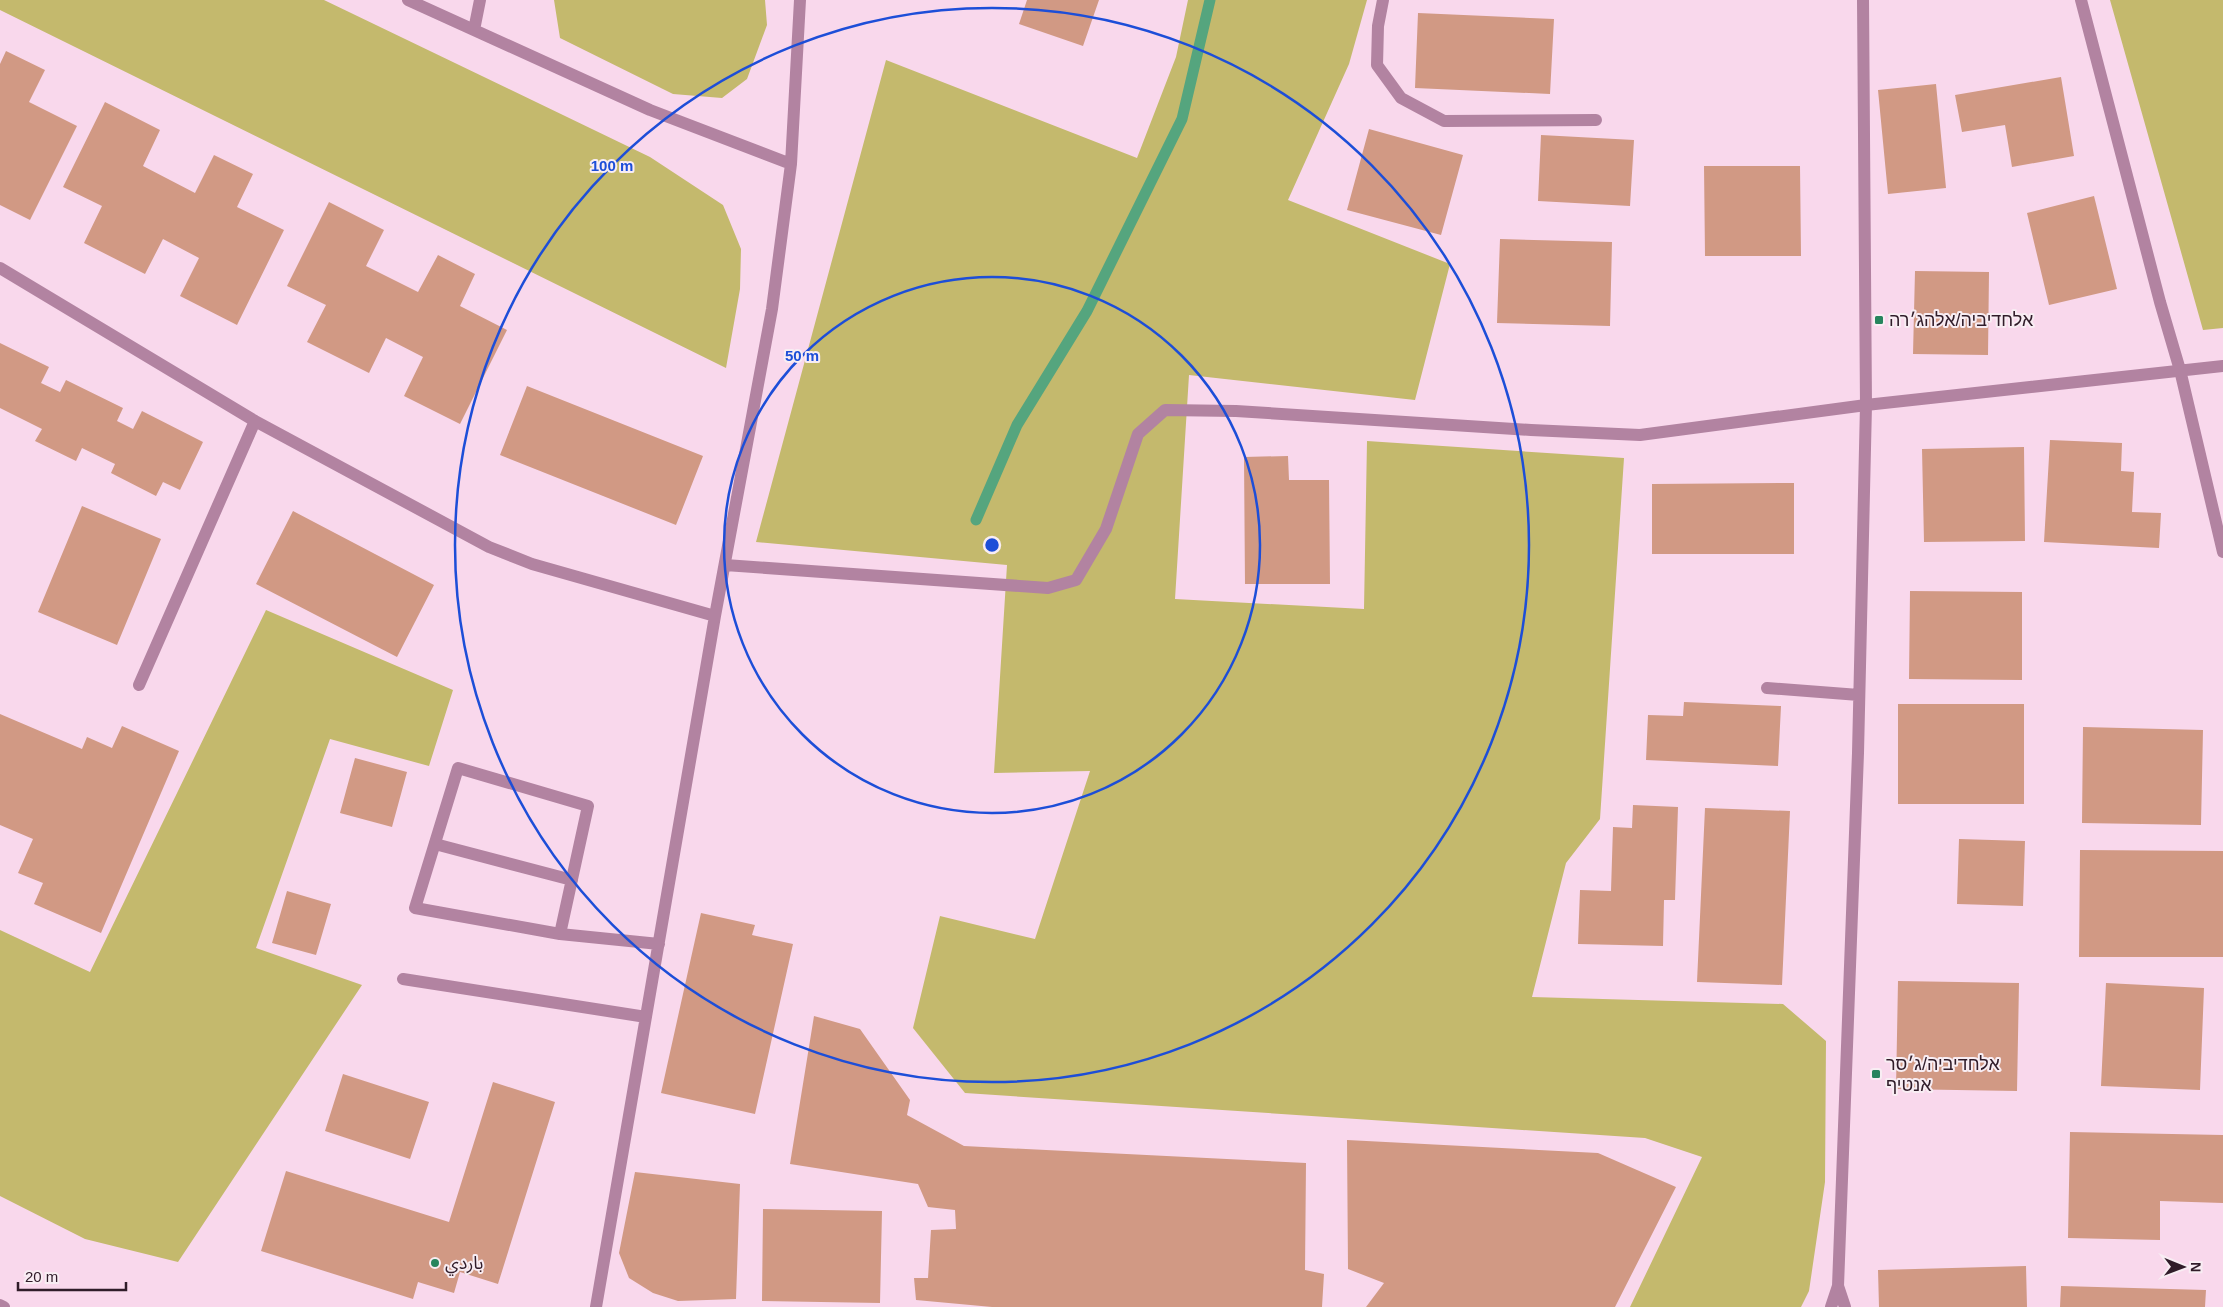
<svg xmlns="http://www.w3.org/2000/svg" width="2223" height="1307" font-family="Arial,'Noto Sans Arabic',Heebo,sans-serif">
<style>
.green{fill:#c4b96d}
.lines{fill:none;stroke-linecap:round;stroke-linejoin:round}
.stream{stroke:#55a57e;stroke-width:11}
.building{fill:#d19984}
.minor{stroke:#b283a1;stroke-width:12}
.ring{fill:none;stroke:#1d4ed8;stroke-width:2.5}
.poi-dot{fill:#26855d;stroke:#f8edf3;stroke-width:2}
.labels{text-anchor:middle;stroke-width:4;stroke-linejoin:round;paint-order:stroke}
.poi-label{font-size:18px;fill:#301c29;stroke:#f8edf3;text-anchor:start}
.centre{fill:#1d4ed8;stroke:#f8edf3;stroke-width:2.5}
.ring-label{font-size:15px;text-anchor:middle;font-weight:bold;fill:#1d4ed8;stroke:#f8edf3;stroke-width:4;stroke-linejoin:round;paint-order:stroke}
</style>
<rect width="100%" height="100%" fill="#f9d8ec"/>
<path class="green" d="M 0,0 L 324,0 L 650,157 L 723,205 L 741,249 L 740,289 L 726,368 L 0,10 Z
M 554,0 L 765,0 L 767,25 L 747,79 L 722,98 L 673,94 L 560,38 Z
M 1188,0 L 1367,0 L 1349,64 L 1288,200 L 1450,264 L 1415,400 L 1189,375 L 1175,599 L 1364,609 L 1367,441 L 1624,458 L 1600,819 L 1566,863 L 1532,997 L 1783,1004 L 1826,1041 L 1825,1182 L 1809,1291 L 1801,1307 L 1630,1307 L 1702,1157 L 1645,1138 L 965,1093 L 913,1028 L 940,916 L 1035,939 L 1090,771 L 994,773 L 1007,565 L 756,542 L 886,60 L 1137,158 L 1176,57 Z
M 2110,0 L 2223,0 L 2223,328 L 2203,330 Z
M 266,610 L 453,690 L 429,766 L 330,739 L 256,948 L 362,985 L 178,1262 L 85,1239 L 0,1196 L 0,930 L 90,972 Z"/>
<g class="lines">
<path class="stream" d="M 976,520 L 1017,425 L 1087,311 L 1182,119 L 1210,0"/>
</g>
<path class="building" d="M 1027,0 L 1099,0 L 1083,46 L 1019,24 Z
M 1418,13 L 1554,19 L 1550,94 L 1415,88 Z
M 6,51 L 45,70 L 29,102 L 77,126 L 30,220 L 0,205 L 0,64 Z
M 2061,77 L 2074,156 L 2012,167 L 2005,125 L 1962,132 L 1955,95 Z
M 1936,84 L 1946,188 L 1888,194 L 1878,90 Z
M 105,102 L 160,130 L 143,166 L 195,193 L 214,155 L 253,174 L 237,207 L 284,230 L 237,325 L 180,296 L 199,258 L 163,239 L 145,274 L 84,243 L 102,206 L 63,187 Z
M 1369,129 L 1463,155 L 1441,235 L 1347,210 Z
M 1541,135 L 1634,140 L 1630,206 L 1538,201 Z
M 1704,166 L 1800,166 L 1801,256 L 1705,256 Z
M 2094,196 L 2117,289 L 2049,305 L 2027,213 Z
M 329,202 L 384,230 L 366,266 L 418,292 L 438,255 L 475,274 L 460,306 L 507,330 L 460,424 L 404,396 L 423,357 L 386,338 L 369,373 L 307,342 L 326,305 L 287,286 Z
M 1500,239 L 1612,242 L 1610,326 L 1497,323 Z
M 1915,271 L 1989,272 L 1988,355 L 1913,354 Z
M 0,343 L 49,367 L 41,383 L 60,392 L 66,380 L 123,408 L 117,421 L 133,429 L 142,411 L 203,442 L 180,490 L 163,482 L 156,496 L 111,473 L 115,464 L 82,448 L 76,461 L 35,441 L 42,429 L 0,408 Z
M 527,386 L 703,456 L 676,525 L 500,455 Z
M 2050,440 L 2122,443 L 2121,471 L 2134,472 L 2132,512 L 2161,513 L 2159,548 L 2044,542 Z
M 2024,447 L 2025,541 L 1924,542 L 1922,449 Z
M 1288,456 L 1289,480 L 1329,480 L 1330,584 L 1245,584 L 1244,457 Z
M 1794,483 L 1794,554 L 1652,554 L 1652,484 Z
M 82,506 L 161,539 L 117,645 L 38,612 Z
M 293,511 L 434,585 L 397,657 L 256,584 Z
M 1910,591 L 2022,592 L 2022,680 L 1909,679 Z
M 1684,702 L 1781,706 L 1778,766 L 1646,760 L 1648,715 L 1683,716 Z
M 1898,704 L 2024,704 L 2024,804 L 1898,804 Z
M 0,714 L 82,749 L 87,737 L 112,748 L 122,726 L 179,751 L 101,933 L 34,904 L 43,883 L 18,873 L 33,839 L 0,825 Z
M 2083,727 L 2203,730 L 2201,825 L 2082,823 Z
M 355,758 L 407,772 L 392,827 L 340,813 Z
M 1633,805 L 1678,807 L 1675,900 L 1664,900 L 1663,946 L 1578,944 L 1580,890 L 1611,891 L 1613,827 L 1632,828 Z
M 1705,808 L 1790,811 L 1782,985 L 1697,982 Z
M 1959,839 L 2025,841 L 2023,906 L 1957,904 Z
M 2080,850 L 2223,851 L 2223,957 L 2079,957 Z
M 287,891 L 331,904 L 316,955 L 272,943 Z
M 701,913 L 755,925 L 752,935 L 793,944 L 755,1114 L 661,1093 Z
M 1898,981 L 2019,983 L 2017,1091 L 1896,1089 Z
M 2106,983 L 2204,988 L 2200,1090 L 2101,1086 Z
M 814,1016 L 860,1029 L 910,1100 L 907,1115 L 964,1146 L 1306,1163 L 1305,1270 L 1324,1274 L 1322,1307 L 992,1307 L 916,1300 L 914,1278 L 928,1278 L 931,1230 L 956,1229 L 955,1210 L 928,1207 L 918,1184 L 790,1164 Z
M 343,1074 L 429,1102 L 410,1159 L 325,1131 Z
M 493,1082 L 555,1102 L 498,1284 L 460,1272 L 454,1293 L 418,1282 L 413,1299 L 261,1251 L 286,1171 L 449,1222 Z
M 2070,1132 L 2223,1135 L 2223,1203 L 2160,1201 L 2160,1240 L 2068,1238 Z
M 1347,1140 L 1598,1153 L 1676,1187 L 1615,1307 L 1366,1307 L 1384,1283 L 1348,1269 Z
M 635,1172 L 740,1184 L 736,1299 L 678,1301 L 653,1293 L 629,1278 L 619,1253 Z
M 763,1209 L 882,1211 L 880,1303 L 762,1301 Z
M 2026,1266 L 2027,1307 L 1879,1307 L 1878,1270 Z
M 2061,1286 L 2206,1290 L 2205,1307 L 2060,1307 Z"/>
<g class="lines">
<path class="minor" d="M 408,0 L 650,110 L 791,164
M 1383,0 L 1378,26 L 1377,65 L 1401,98 L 1444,121 L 1596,120
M 2081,0 L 2160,302 L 2180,370 L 2223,552
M 474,30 L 480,0
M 0,268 L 255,421 L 489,547 L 532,564 L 715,616
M 725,565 L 1048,588 L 1076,580 L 1106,529 L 1138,434 L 1165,410 L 1236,411 L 1531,430 L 1640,435 L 1866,405 L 2223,366
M 139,685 L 255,421
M 1767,688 L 1859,695
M 435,844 L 572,880
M 560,934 L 588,806 L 458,768 L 415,908 L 560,934 L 659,944
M 403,979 L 646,1017
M 1838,1286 L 1845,1307
M 0,1305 L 4,1307
M 596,1307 L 715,616 L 772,309 L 791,164 L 800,0
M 1831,1307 L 1838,1286 L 1858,753 L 1866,405 L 1863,0"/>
</g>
<g class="ring">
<circle cx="992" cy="545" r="268"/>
<circle cx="992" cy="545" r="537"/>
</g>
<g class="poi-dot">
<rect x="1874" y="315" width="10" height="10" rx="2.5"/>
<rect x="1871" y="1069" width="10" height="10" rx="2.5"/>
<circle cx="435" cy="1263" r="5"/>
</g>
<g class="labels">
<g class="poi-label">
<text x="1889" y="326">אלחדיביה/אלהג׳רה</text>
<text x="1886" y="1070">אלחדיביה/ג׳סר<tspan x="1886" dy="21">אנטיף</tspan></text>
<text x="445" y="1269">باردي</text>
</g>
</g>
<circle cx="992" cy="545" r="8" class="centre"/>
<g class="ring-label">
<text x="612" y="171">100 m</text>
<text x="802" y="361">50 m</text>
</g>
<g transform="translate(2183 1267) rotate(91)" stroke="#f8edf3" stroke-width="4" paint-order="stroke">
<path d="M0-4L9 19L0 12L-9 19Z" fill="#301c29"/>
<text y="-8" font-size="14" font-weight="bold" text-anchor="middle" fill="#301c29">N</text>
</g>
<path d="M18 1282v8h108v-8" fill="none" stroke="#301c29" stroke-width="2.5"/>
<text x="25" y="1282" font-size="15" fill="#301c29" stroke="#f8edf3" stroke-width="4" paint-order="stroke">20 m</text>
</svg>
